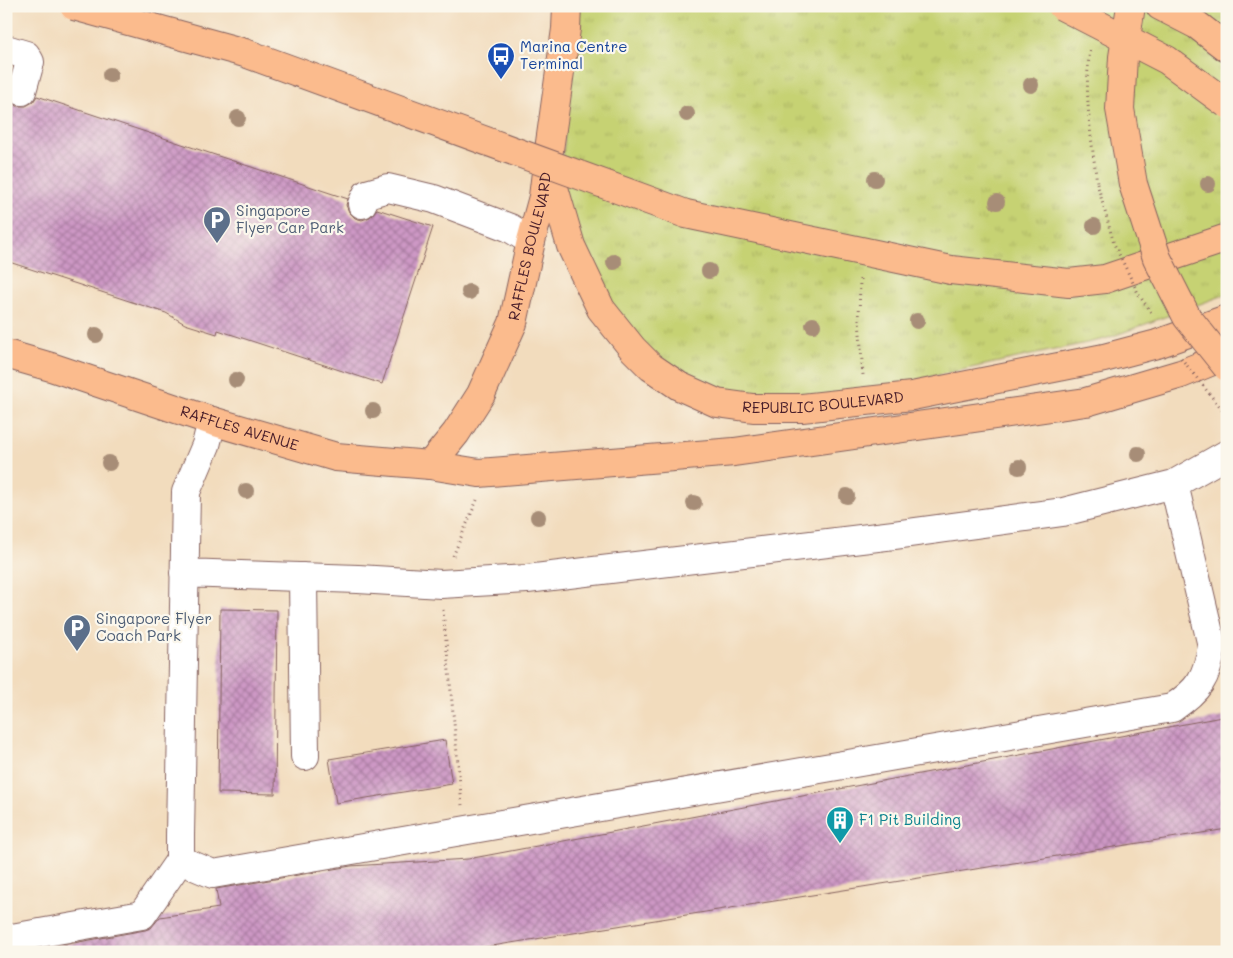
<svg xmlns="http://www.w3.org/2000/svg" width="1233" height="958" font-family="Mali,sans-serif">
<style>
.grass{fill:url(#grass-tufts);stroke:#88784f}
.building{fill:url(#building-cross-hatch)}
.lines{fill:none;stroke-linecap:round;stroke-linejoin:round}
.minor-casing{stroke:#85615e;stroke-width:30}
.major-casing{stroke:#85615e;stroke-width:30}
.highway-casing{stroke:#85615e;stroke-width:30}
.path{stroke:#85615e;stroke-width:3;stroke-dasharray:1 4;stroke-linecap:butt}
.minor{stroke:#fff;stroke-width:28}
.major{stroke:#fbbb8d;stroke-width:28}
.highway{stroke:#fbbb8d;stroke-width:28}
.highway-bridge-casing{stroke:#85615e;stroke-width:30;stroke-linecap:butt}
.path-bridge{stroke:#85615e;stroke-width:3;stroke-dasharray:1 4;stroke-linecap:butt}
.highway-bridge{stroke:#fbbb8d;stroke-width:28}
.tree{fill:#a78d77}
.labels{text-anchor:middle;stroke-width:4.5;stroke-linejoin:round;paint-order:stroke}
.transit-label{font-size:15px;fill:#164399;stroke:#fbf7ec;text-anchor:start}
.service-label{font-size:15px;fill:#4e5e75;stroke:#fbf7ec;text-anchor:start}
.street-label{font-size:15px;fill:#4a1f2b;stroke:#fbf7ec}
.culture-label{font-size:15px;fill:#0d838f;stroke:#fbf7ec;text-anchor:start}
</style>
<defs>
<pattern id="grass-tufts" width="24" height="20" patternUnits="userSpaceOnUse" patternTransform="scale(1.25)"><rect width="24" height="20" fill="#c6d273"/><path d="M3 7l-1-3M5 7V3M7 7l1-3M15 17l-1-3M17 17v-4M19 17l1-3" fill="none" stroke="#acb464"/></pattern>
<pattern id="building-cross-hatch" width="8" height="8" patternUnits="userSpaceOnUse" patternTransform="scale(1.25)"><rect width="8" height="8" fill="#cd98c5"/><path d="M0 0l8 8M0 8l8-8" fill="none" stroke="#a87ba0"/></pattern>
</defs>
<rect width="100%" height="100%" fill="#fbf7ec"/>
<filter id="ink" filterUnits="userSpaceOnUse"><feTurbulence type="fractalNoise" baseFrequency=".02" numOctaves="2"/><feDisplacementMap in="SourceGraphic" scale="10" xChannelSelector="R" yChannelSelector="G"/><feConvolveMatrix kernelMatrix="1 2 1 2 8 2 1 2 1" color-interpolation-filters="sRGB"/></filter>
<filter id="wash" filterUnits="userSpaceOnUse"><feTurbulence type="fractalNoise" baseFrequency=".0096" numOctaves="4" result="noise"/><feDisplacementMap in="SourceGraphic" scale="20" xChannelSelector="R" yChannelSelector="G"/><feGaussianBlur stdDeviation="1.12" result="paint"/><feColorMatrix in="noise" values="0 0 0 0 0 0 0 0 0 0 0 0 0 0 0 0 0 1.4 0 .05"/><feComposite in="paint" operator="in"/></filter>
<g filter="url(#wash)">
<rect width="100%" height="100%" fill="#f2dcbd"/>
<path class="grass" d="M 570,6 L 1227,6 L 1227,294 L 1105,339 L 860,392 L 761,404 L 698,382 L 629,343 L 560,195 L 570,71 Z"/>
<g id="blocks">
<path class="building" d="M 6,86 L 7,95 L 11,102 L 17,106 L 26,106 L 33,102 L 37,96 L 348,199 L 346,205 L 349,212 L 355,218 L 362,220 L 370,217 L 377,209 L 433,227 L 382,384 L 218,330 L 217,334 L 185,324 L 166,313 L 6,261 Z
M 220,609 L 277,610 L 275,794 L 218,793 Z
M 1227,716 L 1227,829 L 454,952 L 24,952 L 145,930 L 151,928 L 160,917 L 219,908 L 216,889 L 351,866 L 468,859 Z
M 445,740 L 452,784 L 336,803 L 329,759 Z"/>
</g>
</g>
<g filter="url(#ink)">
<use href="#blocks" fill-opacity="0" stroke="#85615e" stroke-width="1"/>
<g class="lines">
<g class="minor-casing">
<path id="minor" d="M 6,49 L 26,55 L 30,62 L 22,91
M 362,204 L 367,194 L 388,188 L 434,199 L 510,228 L 531,241
M 184,573 L 358,579 L 441,584 L 527,579 L 894,535 L 1063,512 L 1174,484 L 1227,454
M 303,577 L 305,756
M 180,860 L 213,874 L 1172,708 C 1199,690 1207,678 1212,646 L 1174,484
M 6,939 L 142,915 L 180,860 L 180,836 L 186,492 L 206,445 L 212,421"/>
</g>
<g class="major-casing">
<g id="major">
<path id="s1" d="M 547,164 L 571,246 L 601,309 L 633,349 L 651,367 L 679,386 L 717,403 L 753,408 L 802,408 L 912,396 L 1104,358 L 1157,344 L 1227,319"/>
<path id="s2" d="M 6,354 L 51,367 L 212,421 L 336,457 L 430,465 L 479,473 L 734,452 L 1086,402 L 1181,374 L 1227,355"/>
<path id="s3" d="M 430,465 L 456,433 L 481,394 L 513,323 L 531,241 L 543,197 L 547,164 L 566,29 L 567,6"/>
</g>
</g>
<g class="highway-casing">
<path id="highway" d="M 1160,6 L 1197,25 L 1227,48
M 951,270 L 1069,283 L 1105,279 L 1227,238"/>
</g>
<path class="path" d="M 1090,51 C 1083,92 1092,142 1097,183
M 860,279 L 859,320 L 863,375
M 453,556 L 477,500
M 443,610 L 462,805"/>
<use href="#minor" class="minor"/>
<use href="#major" class="major"/>
<use href="#highway" class="highway"/>
<g class="highway-bridge-casing">
<path id="highway-bridge" d="M 74,6 L 245,53 L 686,214 L 951,270
M 1062,6 L 1167,60 L 1227,104
M 1131,6 L 1123,57 L 1120,109 L 1133,184 L 1157,258 L 1187,317 L 1227,367"/>
</g>
<path class="path-bridge" d="M 1097,183 L 1114,244 L 1139,295 L 1153,315
M 1181,358 L 1227,416"/>
<use href="#highway-bridge" class="highway-bridge"/>
</g>
<g class="tree">
<circle cx="110" cy="75" r="8"/>
<circle cx="1031" cy="85" r="8"/>
<circle cx="687" cy="114" r="8"/>
<circle cx="238" cy="118" r="8"/>
<circle cx="875" cy="179" r="8"/>
<circle cx="1208" cy="184" r="8"/>
<circle cx="997" cy="202" r="8"/>
<circle cx="1094" cy="226" r="8"/>
<circle cx="614" cy="262" r="8"/>
<circle cx="709" cy="271" r="8"/>
<circle cx="469" cy="292" r="8"/>
<circle cx="917" cy="321" r="8"/>
<circle cx="813" cy="325" r="8"/>
<circle cx="96" cy="335" r="8"/>
<circle cx="236" cy="380" r="8"/>
<circle cx="373" cy="411" r="8"/>
<circle cx="1138" cy="454" r="8"/>
<circle cx="109" cy="463" r="8"/>
<circle cx="1019" cy="467" r="8"/>
<circle cx="246" cy="491" r="8"/>
<circle cx="847" cy="496" r="8"/>
<circle cx="694" cy="503" r="8"/>
<circle cx="538" cy="517" r="8"/>
</g>
</g>
<defs>
<g id="bus-pin" transform="scale(1.4375)"><path d="M0 17L-7.5 6A9.5 9.5 0 1 1 7.5 6Z" fill="#1a4fb4" stroke="#fbf7ec"/><path d="M-5-6H5V4H4V6H2V4H-2V6H-4V4H-5ZM-3.5-4V0h7V-4ZM-3.5 1.2v1.5H-2V1.2ZM2 1.2v1.5H3.5V1.2Z" fill="#fff"/></g>
<g id="parking-pin" transform="scale(1.4375)"><path d="M0 17L-7.5 6A9.5 9.5 0 1 1 7.5 6Z" fill="#5c6f8a" stroke="#fbf7ec"/><path d="M-3.5-5.5H1a3.5 3.5 0 0 1 0 7H-1V5.5H-3.5ZM-1-3.4V-.6H.8a1.4 1.4 0 0 0 0-2.8Z" fill="#fff"/></g>
<g id="building-pin" transform="scale(1.4375)"><path d="M0 17L-7.5 6A9.5 9.5 0 1 1 7.5 6Z" fill="#0f9aa8" stroke="#fbf7ec"/><path d="M-4-6H4V6H1V3H-1V6H-4ZM-2.5-4.3h1.7v1.8h-1.7ZM.8-4.3h1.7v1.8H.8ZM-2.5-1h1.7V.8h-1.7ZM.8-1h1.7V.8H.8Z" fill="#fff"/></g>
</defs>
<g fill-rule="evenodd">
<use href="#bus-pin" x="501" y="56"/>
<use href="#parking-pin" x="217" y="220"/>
<use href="#parking-pin" x="77" y="628"/>
<use href="#building-pin" x="840" y="820"/>
</g>
<g class="labels">
<g class="transit-label">
<text x="520" y="52">Marina Centre<tspan x="520" dy="17">Terminal</tspan></text>
</g>
<g class="service-label">
<text x="236" y="216">Singapore<tspan x="236" dy="17">Flyer Car Park</tspan></text>
<text x="96" y="624">Singapore Flyer<tspan x="96" dy="17">Coach Park</tspan></text>
</g>
<g class="street-label">
<text dy="5" stroke="none"><textPath href="#s3" startOffset="244">RAFFLES BOULEVARD</textPath></text>
<text dy="5" stroke="none"><textPath href="#s1" startOffset="414">REPUBLIC BOULEVARD</textPath></text>
<text dy="5" stroke="none"><textPath href="#s2" startOffset="245">RAFFLES AVENUE</textPath></text>
</g>
<g class="culture-label">
<text x="859" y="825">F1 Pit Building</text>
</g>
</g>
<rect width="1233" height="958" fill="none" stroke="#fbf7ec" stroke-width="25"/>
</svg>
